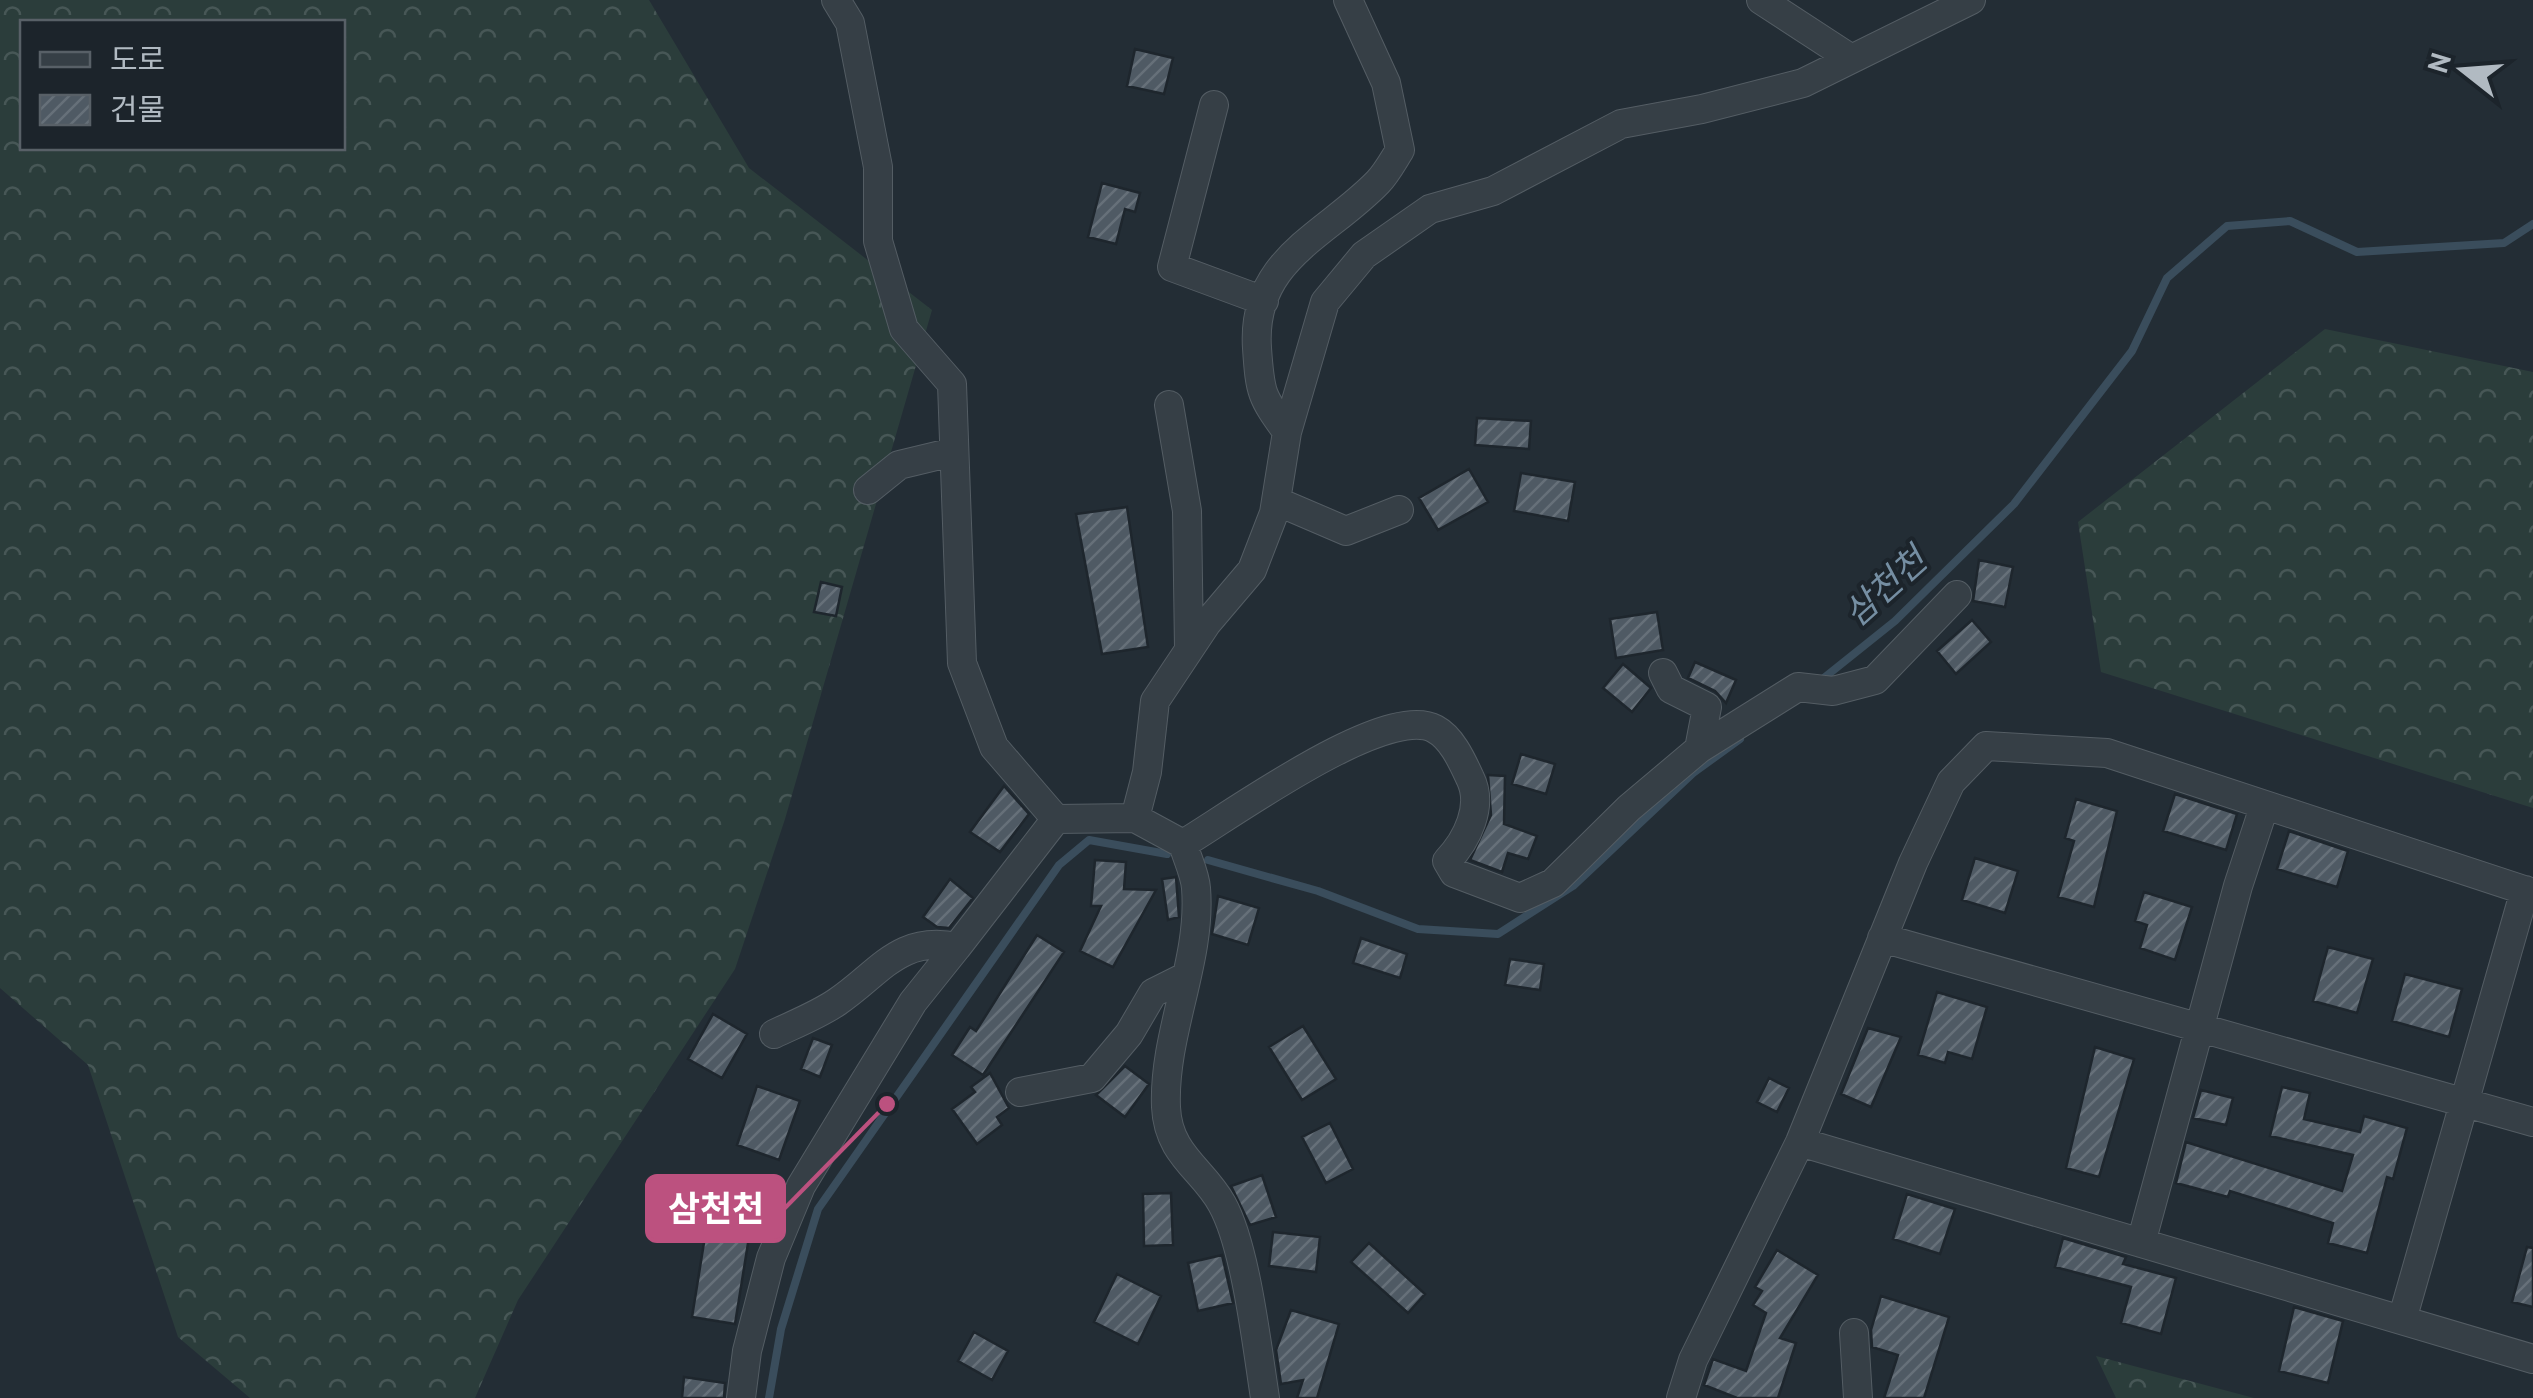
<svg xmlns="http://www.w3.org/2000/svg" width="2533" height="1398" font-family="'PT Sans','Noto Sans KR',sans-serif">
<style>
.forest{fill:url(#forest-crowns);fill-rule:evenodd}
.lines{fill:none;stroke-linecap:round;stroke-linejoin:round}
.stream{stroke:#3a4d5c;stroke-width:8}
.building{fill:url(#building-hatch);stroke:#1e262d;stroke-width:2.5}
.minor-casing{stroke:#545d64;stroke-width:30}
.minor{stroke:#363f46;stroke-width:28}
.labels{text-anchor:middle;stroke-width:8;stroke-linejoin:round;paint-order:stroke}
.water-label{font-size:35px;font-style:italic;fill:#758ea2;stroke:#1c242b}
.leader{fill:none;stroke:#bc517f;stroke-width:4}
.callout-dot{fill:#bc517f;stroke:#1c242b;stroke-width:4}
.callout{fill:#bc517f;stroke:#bc517f;stroke-width:4}
.callout-label{font-size:35px;text-anchor:middle;font-weight:bold;fill:#fff}
</style>
<defs>
<pattern id="forest-crowns" width="20" height="18" patternUnits="userSpaceOnUse" patternTransform="scale(2.5)"><rect width="20" height="18" fill="#2b3d3b"/><path d="M2 6a3 3 0 1 1 6 0M12 15a3 3 0 1 1 6 0" fill="none" stroke="#475756"/></pattern>
<pattern id="building-hatch" width="6" height="6" patternUnits="userSpaceOnUse" patternTransform="scale(2.5)"><rect width="6" height="6" fill="#4f5a64"/><path d="M-1 1l2-2M0 6l6-6M5 7l2-2" fill="none" stroke="#667079"/></pattern>
</defs>
<rect width="100%" height="100%" fill="#232d35"/>
<path class="forest" d="M 0,0 L 649,0 L 749,168 L 932,310 L 785,819 L 735,969 L 518,1300 L 475,1398 L 250,1398 L 178,1337 L 88,1065 L 0,988 ZM 22,22 L 342,22 L 342,148 L 22,148 Z
M 2325,329 L 2533,372 L 2533,808 L 2101,672 L 2078,522 Z
M 2096,1356 L 2254,1398 L 2116,1398 Z"/>
<g class="lines">
<path class="stream" d="M 1820,681 L 1895,621 L 2014,504 L 2132,351 L 2167,278 L 2227,226 L 2290,221 L 2357,252 L 2504,243 L 2533,224
M 1208,860 L 1318,891 L 1418,929 L 1498,934 L 1573,886 L 1693,773 L 1740,739
M 769,1398 L 781,1329 L 818,1209 L 1059,865 L 1089,840 L 1167,854"/>
</g>
<path class="building" d="M 1135,49 L 1173,58 L 1164,94 L 1127,86 Z
M 1102,183 L 1140,193 L 1135,212 L 1125,209 L 1116,244 L 1088,237 Z
M 1477,418 L 1531,421 L 1529,449 L 1475,445 Z
M 1469,469 L 1488,502 L 1438,530 L 1419,498 Z
M 1521,473 L 1575,482 L 1568,521 L 1514,511 Z
M 1127,507 L 1148,647 L 1102,654 L 1076,514 Z
M 1979,560 L 2013,567 L 2005,607 L 1973,601 Z
M 821,582 L 842,587 L 836,616 L 814,612 Z
M 1657,612 L 1663,650 L 1616,658 L 1610,619 Z
M 1972,620 L 1991,642 L 1956,674 L 1937,651 Z
M 1695,662 L 1736,680 L 1726,703 L 1715,691 L 1688,678 Z
M 1623,664 L 1651,688 L 1632,712 L 1603,688 Z
M 1521,754 L 1555,764 L 1546,794 L 1512,784 Z
M 1488,775 L 1505,776 L 1504,824 L 1537,836 L 1528,859 L 1508,853 L 1502,872 L 1470,860 L 1491,815 Z
M 1004,786 L 1029,814 L 1000,852 L 970,832 Z
M 2175,794 L 2237,814 L 2226,850 L 2163,831 Z
M 2076,799 L 2117,811 L 2094,907 L 2058,897 L 2074,841 L 2065,838 Z
M 2289,831 L 2348,851 L 2337,887 L 2277,869 Z
M 1975,858 L 2018,871 L 2005,913 L 1962,900 Z
M 1095,860 L 1126,862 L 1124,889 L 1156,890 L 1113,967 L 1080,951 L 1101,906 L 1091,906 Z
M 1176,877 L 1179,917 L 1168,920 L 1162,879 Z
M 950,879 L 973,898 L 949,928 L 937,927 L 923,917 Z
M 2144,892 L 2192,907 L 2175,960 L 2140,948 L 2147,925 L 2135,921 Z
M 1218,896 L 1259,908 L 1248,945 L 1212,934 Z
M 1037,935 L 1064,952 L 983,1075 L 952,1055 L 970,1027 L 976,1031 Z
M 1361,938 L 1407,954 L 1400,978 L 1353,963 Z
M 2328,947 L 2373,959 L 2357,1013 L 2313,1001 Z
M 1510,959 L 1544,964 L 1540,990 L 1505,985 Z
M 2405,974 L 2462,989 L 2449,1037 L 2392,1021 Z
M 1937,992 L 1987,1007 L 1972,1059 L 1948,1052 L 1945,1063 L 1918,1055 Z
M 713,1014 L 747,1034 L 722,1078 L 688,1059 Z
M 1303,1026 L 1336,1079 L 1302,1100 L 1269,1047 Z
M 1868,1028 L 1901,1037 L 1871,1107 L 1841,1094 Z
M 813,1038 L 832,1045 L 820,1077 L 801,1069 Z
M 2095,1047 L 2134,1059 L 2099,1177 L 2066,1168 Z
M 1125,1066 L 1149,1084 L 1125,1117 L 1096,1095 Z
M 990,1073 L 1009,1108 L 997,1117 L 1002,1125 L 977,1144 L 952,1109 L 975,1092 L 971,1087 Z
M 1769,1078 L 1789,1088 L 1777,1112 L 1757,1102 Z
M 757,1086 L 800,1101 L 779,1160 L 737,1145 Z
M 2282,1087 L 2310,1093 L 2304,1119 L 2360,1132 L 2364,1116 L 2407,1128 L 2393,1179 L 2387,1177 L 2367,1253 L 2328,1243 L 2333,1223 L 2230,1191 L 2228,1197 L 2176,1183 L 2186,1142 L 2342,1191 L 2353,1155 L 2270,1136 Z
M 2201,1090 L 2233,1098 L 2226,1125 L 2193,1118 Z
M 1330,1123 L 1353,1169 L 1326,1183 L 1302,1137 Z
M 1262,1175 L 1276,1217 L 1250,1225 L 1231,1186 Z
M 730,1180 L 761,1193 L 745,1230 L 750,1231 L 735,1324 L 692,1317 L 707,1224 Z
M 1171,1193 L 1173,1245 L 1144,1246 L 1143,1194 Z
M 1907,1194 L 1955,1209 L 1940,1254 L 1893,1239 Z
M 1273,1232 L 1320,1237 L 1316,1272 L 1269,1266 Z
M 2063,1238 L 2126,1257 L 2123,1264 L 2176,1278 L 2161,1334 L 2121,1323 L 2131,1287 L 2055,1267 Z
M 1369,1243 L 1425,1294 L 1408,1313 L 1351,1262 Z
M 2527,1247 L 2533,1248 L 2533,1307 L 2512,1302 Z
M 1777,1250 L 1818,1275 L 1780,1338 L 1796,1343 L 1778,1398 L 1737,1398 L 1704,1385 L 1713,1359 L 1746,1371 L 1766,1313 L 1753,1305 L 1762,1291 L 1755,1287 Z
M 1222,1255 L 1233,1303 L 1198,1311 L 1188,1263 Z
M 1117,1274 L 1161,1296 L 1138,1344 L 1094,1322 Z
M 1881,1296 L 1949,1317 L 1924,1398 L 1884,1398 L 1898,1355 L 1872,1347 L 1871,1330 Z
M 2294,1307 L 2343,1321 L 2328,1383 L 2279,1371 Z
M 1291,1310 L 1339,1324 L 1317,1398 L 1297,1398 L 1303,1380 L 1281,1384 L 1276,1350 Z
M 974,1332 L 1008,1351 L 992,1380 L 958,1361 Z
M 684,1377 L 725,1383 L 724,1398 L 682,1398 Z"/>
<g class="lines">
<g class="minor-casing">
<path id="minor" d="M 836,0 L 850,23 L 878,167 L 878,241 L 904,329 L 952,384 L 962,663 L 994,747 L 1056,819
M 1761,0 L 1850,58
M 1214,105 L 1172,267 L 1264,301
M 1169,405 L 1187,511 L 1189,649
M 1287,432 C 1261,396 1260,393 1257,348 C 1251,259 1326,236 1378,182 C 1386,174 1393,161 1400,150 L 1386,83 L 1348,0
M 868,490 L 899,465 L 953,452
M 1276,501 L 1346,531 L 1399,510
M 1663,673 L 1671,689 L 1707,707 L 1699,749
M 1135,818 L 1147,772 L 1155,701 L 1207,623 L 1252,570 L 1274,513 L 1287,432 L 1325,302 L 1364,255 L 1430,209 L 1493,191 L 1621,124 L 1702,109 L 1803,83 L 1971,0
M 1183,844 C 1229,817 1386,702 1435,729 C 1452,738 1462,761 1470,778 C 1484,806 1467,840 1447,861 L 1454,873 L 1520,898 L 1553,883 L 1629,808 L 1699,749 L 1798,687 L 1833,691 L 1875,680 L 1957,595
M 1882,938 L 2533,1122
M 774,1034 C 795,1024 818,1015 837,1002 C 880,973 899,935 957,947 L 1056,819 L 1135,818 L 1183,844 C 1187,858 1195,874 1196,888 C 1202,961 1163,1033 1166,1107 C 1168,1155 1203,1169 1222,1204 C 1246,1247 1257,1347 1265,1398
M 1020,1092 L 1092,1078 L 1129,1034 L 1153,993 L 1183,978
M 1800,1142 L 2533,1359
M 2141,1243 L 2238,886 L 2264,807
M 2402,1320 L 2525,890
M 1854,1333 L 1858,1398
M 741,1398 L 747,1351 L 771,1258 L 801,1186 L 913,1002 L 957,947
M 1681,1398 L 1693,1360 L 1800,1142 L 1913,863 L 1951,782 L 1986,746 L 2107,753 L 2533,893"/>
</g>
<use href="#minor" class="minor"/>
</g>
<g class="labels">
<g class="water-label">
<text transform="translate(1885 587) rotate(-42)" y="12">삼천천</text>
</g>
</g>
<path class="leader" d="M887 1104L784 1209"/>
<circle class="callout-dot" cx="887" cy="1104" r="10"/>
<rect class="callout" x="647" y="1176" width="137" height="65" rx="10"/>
<g class="callout-label">
<text x="716" y="1221">삼천천</text>
</g>
<rect x="20" y="20" width="325" height="130" fill="#1c242b" stroke="#586067" stroke-width="2.5"/>
<rect x="40" y="52" width="50" height="15" fill="#363f46" stroke="#586067" stroke-width="2.5"/>
<text x="110" y="70" font-size="30" fill="#b1bac2">도로</text>
<rect x="40" y="95" width="50" height="30" fill="url(#building-hatch)" stroke="#586067" stroke-width="2.5"/>
<text x="110" y="120" font-size="30" fill="#b1bac2">건물</text>
<g transform="translate(2463 70) rotate(287)" stroke="#1c242b" stroke-width="8" paint-order="stroke">
<path d="M0-8L18 38L0 25L-18 38Z" fill="#b1bac2"/>
<text y="-15" font-size="28" font-weight="bold" text-anchor="middle" fill="#b1bac2">N</text>
</g>
</svg>
